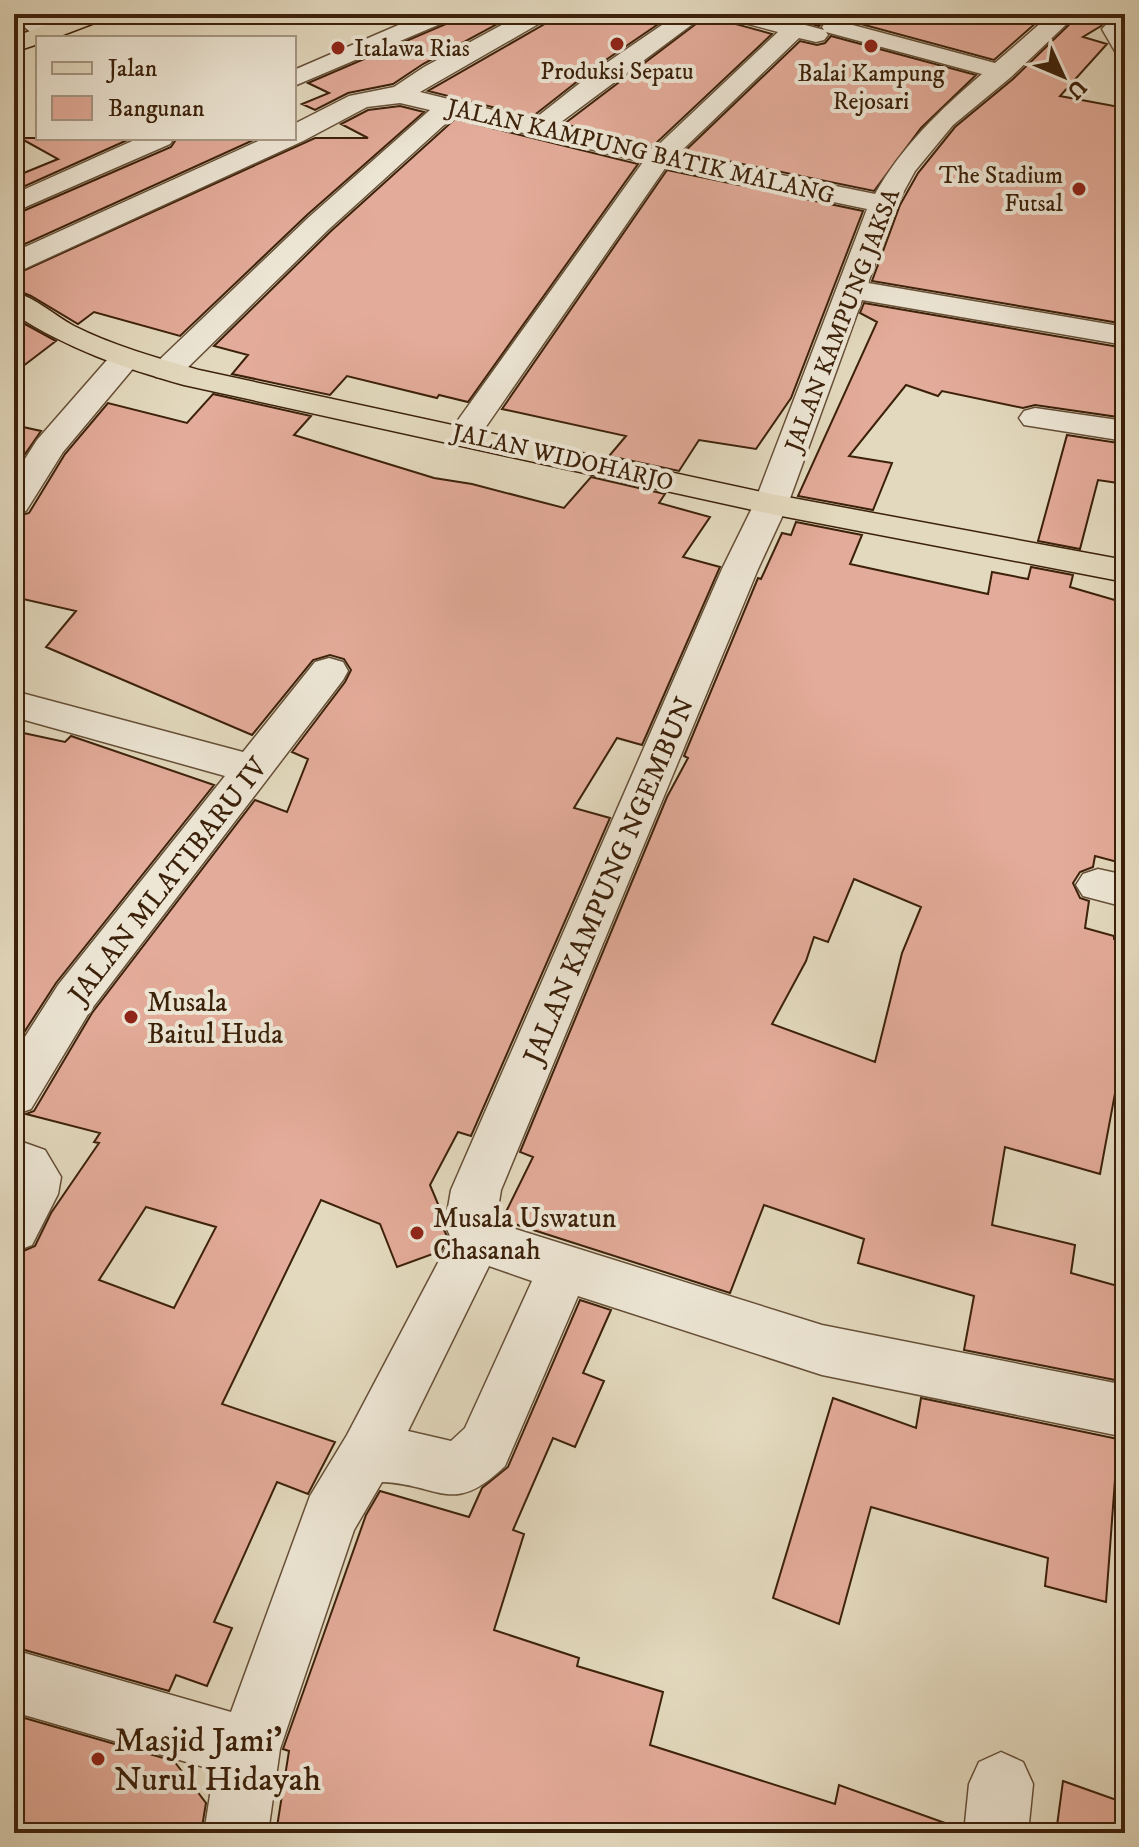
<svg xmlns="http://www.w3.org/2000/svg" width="1139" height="1847" font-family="'IM FELL DW Pica',serif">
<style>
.building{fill:#e3ab99;stroke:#3c210a;stroke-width:2;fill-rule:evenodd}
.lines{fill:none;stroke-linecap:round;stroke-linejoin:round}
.minor-casing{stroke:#664f37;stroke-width:3}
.major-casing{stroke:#3c210a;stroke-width:3}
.highway-casing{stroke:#3c210a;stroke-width:3}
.minor{fill:#ede6d5;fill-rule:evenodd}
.major{fill:#e3d9be;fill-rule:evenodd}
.highway{fill:#e3d9be;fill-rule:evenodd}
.poi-dot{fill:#8f2418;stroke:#ede6d5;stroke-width:3}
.labels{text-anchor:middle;stroke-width:8;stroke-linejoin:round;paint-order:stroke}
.far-poi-label{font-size:24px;fill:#3c210a;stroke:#ede6d5}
.far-street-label{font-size:24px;fill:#3c210a;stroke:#ede6d5}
.street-label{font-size:28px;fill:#3c210a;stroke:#ede6d5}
.poi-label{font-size:28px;fill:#3c210a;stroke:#ede6d5;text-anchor:start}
.near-poi-label{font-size:34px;fill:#3c210a;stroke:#ede6d5;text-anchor:start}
</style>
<rect width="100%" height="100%" fill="#e3d9be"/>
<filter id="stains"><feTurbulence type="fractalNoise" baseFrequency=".0025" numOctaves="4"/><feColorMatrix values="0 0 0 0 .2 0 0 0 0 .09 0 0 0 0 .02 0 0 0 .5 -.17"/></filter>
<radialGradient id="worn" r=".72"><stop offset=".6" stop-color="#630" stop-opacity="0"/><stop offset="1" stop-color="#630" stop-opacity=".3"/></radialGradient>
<path class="building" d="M 469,14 L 516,14 L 423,64 L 393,84 L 348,93 L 315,110 L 302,104 L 329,93 L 308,83 Z
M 554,14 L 673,14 L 597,66 L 532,117 L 428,91 L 548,22 Z
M 709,14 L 722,14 L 728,22 L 772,34 L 653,146 L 564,124 Z
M 776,14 L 1046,14 L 994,60 L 835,17 L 825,19 L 819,26 Z
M 1080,14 L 1112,14 L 1101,26 L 1083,37 L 1107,44 L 1060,96 L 1125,108 L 1125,324 L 872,281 L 900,205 L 918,173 L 955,127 L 1013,79 Z
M 831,36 L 976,75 L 921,128 L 874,191 L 684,152 L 800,41 L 817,45 L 825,43 Z
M 400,106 L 424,112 L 307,215 L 180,336 L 94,312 L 78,324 L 31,296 L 14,289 L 14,275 L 315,138 L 368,138 L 341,124 L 368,110 Z
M 455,119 L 638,164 L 468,402 L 439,395 L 437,398 L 347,376 L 330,395 L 232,374 L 248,355 L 214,346 L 331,231 Z
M 20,138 L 132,138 L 14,191 L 14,177 L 58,159 Z
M 177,138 L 258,138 L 14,249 L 14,215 L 171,147 Z
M 667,170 L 863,211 L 791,398 L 756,449 L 699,440 L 679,471 L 609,456 L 626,436 L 502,409 Z
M 864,303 L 1125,348 L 1125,418 L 1035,405 L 1023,408 L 942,391 L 938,396 L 906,385 L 849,456 L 892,463 L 873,510 L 798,496 L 877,322 L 860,313 Z
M 14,318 L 56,341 L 14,373 Z
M 213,394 L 311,416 L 294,435 L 434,478 L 472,484 L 564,508 L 591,477 L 665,494 L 659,503 L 710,517 L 683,557 L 720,567 L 642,745 L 617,738 L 574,808 L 610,818 L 471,1136 L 458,1132 L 430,1185 L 443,1216 L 442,1226 L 448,1238 L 441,1251 L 397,1267 L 380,1224 L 321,1200 L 222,1404 L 335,1442 L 308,1494 L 277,1482 L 214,1622 L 232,1628 L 207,1686 L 176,1675 L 169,1691 L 14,1647 L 14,1255 L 35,1246 L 51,1213 L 99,1143 L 94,1142 L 100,1133 L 26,1114 L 34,1111 L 92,1013 L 255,800 L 287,812 L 308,759 L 292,752 L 345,682 L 351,670 L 344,659 L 330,655 L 313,660 L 252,735 L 46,647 L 76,611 L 14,597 L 14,517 L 29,513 L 65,454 L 108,403 L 187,423 ZM 146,1207 L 216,1227 L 174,1308 L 99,1280 Z
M 14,425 L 41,431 L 14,470 Z
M 1067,435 L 1125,444 L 1125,484 L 1098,480 L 1080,549 L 1038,541 Z
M 796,522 L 862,535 L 850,564 L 988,594 L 992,572 L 1028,579 L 1031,567 L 1073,575 L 1070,587 L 1125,603 L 1125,864 L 1095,856 L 1093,867 L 1080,872 L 1073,883 L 1080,898 L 1089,901 L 1085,928 L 1114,936 L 1114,939 L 1125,942 L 1125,1091 L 1116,1088 L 1100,1174 L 1005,1147 L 992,1225 L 1075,1245 L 1071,1273 L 1125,1288 L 1125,1382 L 964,1350 L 974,1296 L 858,1263 L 864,1239 L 764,1205 L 730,1293 L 502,1220 L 533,1157 L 520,1152 L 667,797 L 688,758 L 684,756 L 758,578 L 761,579 L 782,533 L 791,535 ZM 854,879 L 921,907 L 902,953 L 875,1062 L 772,1024 L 806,961 L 814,937 L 828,942 Z
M 14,731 L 65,742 L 71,736 L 214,785 L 56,983 L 14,1048 Z
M 580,1300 L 611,1310 L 583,1373 L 604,1381 L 575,1447 L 553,1438 L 513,1530 L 524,1534 L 494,1630 L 579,1658 L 577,1666 L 663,1692 L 650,1745 L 835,1804 L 839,1785 L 959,1828 L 959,1833 L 276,1833 L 289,1751 L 283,1749 L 366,1515 L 380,1491 L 469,1517 L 482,1488 L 508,1467 Z
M 833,1398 L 916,1428 L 921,1398 L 1118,1439 L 1106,1602 L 1045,1586 L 1048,1558 L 871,1507 L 839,1624 L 773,1598 Z
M 14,1715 L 174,1761 L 206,1803 L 201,1833 L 14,1833 Z
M 1063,1781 L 1125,1803 L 1125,1833 L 1056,1833 Z"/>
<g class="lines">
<g class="minor-casing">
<path id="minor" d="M 24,14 L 50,14 L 46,21 L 60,27 L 64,32 L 60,37 C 48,39 31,36 23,25 Z
M 424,14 L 456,14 L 452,19 L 294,86 L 294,70 Z
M 522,14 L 551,14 L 547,19 L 420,92 L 533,120 L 599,68 L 678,14 L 706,14 L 557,125 L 654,149 L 778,32 L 729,19 L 725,14 L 764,14 L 824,30 L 822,27 L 826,22 L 834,20 L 995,63 L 1051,14 L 1077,14 L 1011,77 L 953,125 L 915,171 L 897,204 L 868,283 L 1125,327 L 1125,345 L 862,300 L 788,504 L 758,569 L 501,1190 L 496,1220 L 512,1228 L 822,1325 L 1125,1385 L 1125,1437 L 822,1375 L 578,1296 L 505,1466 C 452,1517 440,1484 382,1482 L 354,1530 L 280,1749 L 268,1833 L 204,1833 L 214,1770 L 14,1712 L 14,1650 L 231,1712 L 310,1496 L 347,1435 L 451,1238 L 445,1225 L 451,1190 L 722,569 L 754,504 L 867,209 L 666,167 L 476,441 L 464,444 L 452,441 L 448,434 L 643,162 L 454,116 L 329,229 L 178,377 L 167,379 L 156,377 L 151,370 L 156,363 L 309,217 L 430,110 L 400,103 L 367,107 L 303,141 L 24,269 L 14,272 L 14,252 L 265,138 L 294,138 L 294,124 L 349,96 L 394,87 L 424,67 ZM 826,32 L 982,74 C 940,110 902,146 875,194 L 678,154 L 799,38 L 816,42 L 824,40 L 828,35 ZM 489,1266 L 532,1281 L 465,1428 L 451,1441 L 408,1431 Z
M 1116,14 L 1125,14 L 1125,55 L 1116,53 L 1102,29 Z
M 139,138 L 174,138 L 170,144 L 14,212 L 14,194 Z
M 125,350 L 136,352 L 141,359 L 63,452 L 26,511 L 14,514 L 14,476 L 37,440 L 114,352 Z
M 1035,408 L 1125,421 L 1125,441 L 1024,425 L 1019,418 L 1024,411 Z
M 329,658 L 343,662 L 348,671 L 343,680 L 90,1011 L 31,1109 L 14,1115 L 14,1054 L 58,985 L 225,776 L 14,717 L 14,691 L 243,752 L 315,662 Z
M 1098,869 L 1125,875 L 1125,907 L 1083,896 L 1076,885 L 1083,874 Z
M 14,1139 L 45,1150 L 61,1177 L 58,1194 L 32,1245 L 14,1252 Z
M 1001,1752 L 1023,1762 L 1033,1784 L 1028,1833 L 964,1833 L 969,1784 L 979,1762 Z"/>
</g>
<g class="major-casing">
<path id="major" d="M 75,14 L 109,14 L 105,19 L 55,38 L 38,38 L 38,44 L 14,52 L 14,37 Z"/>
</g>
<g class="highway-casing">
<path id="highway" d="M 14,292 C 36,298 54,315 74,326 C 114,346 157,358 199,370 L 771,494 L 1125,560 L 1125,582 L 771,514 L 184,385 C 121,367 70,350 14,314 Z"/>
</g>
<use href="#minor" class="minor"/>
<use href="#major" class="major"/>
<use href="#highway" class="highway"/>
</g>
<g class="poi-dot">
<circle cx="617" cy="44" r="8"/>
<circle cx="871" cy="46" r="8"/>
<circle cx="338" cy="48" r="8"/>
<circle cx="1079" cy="189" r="8"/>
<circle cx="131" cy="1017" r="8"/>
<circle cx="417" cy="1233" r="8"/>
<circle cx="98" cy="1759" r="8"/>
</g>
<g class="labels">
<g class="far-poi-label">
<text x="354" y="56" text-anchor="start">Italawa Rias</text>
<text x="617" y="79">Produksi Sepatu</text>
<text x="871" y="81">Balai Kampung<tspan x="871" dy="28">Rejosari</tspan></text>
<text x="1063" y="183" text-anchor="end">The Stadium<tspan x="1063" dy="28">Futsal</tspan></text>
</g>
<g class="far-street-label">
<text transform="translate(641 151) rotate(13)" y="8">JALAN KAMPUNG BATIK MALANG</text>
<text transform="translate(842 320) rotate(-69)" y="8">JALAN KAMPUNG JAKSA</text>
<text transform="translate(563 457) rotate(13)" y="8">JALAN WIDOHARJO</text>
</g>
<g class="street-label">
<text transform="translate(167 880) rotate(-52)" y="10">JALAN MLATIBARU IV</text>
<text transform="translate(608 880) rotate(-67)" y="10">JALAN KAMPUNG NGEMBUN</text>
</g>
<g class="poi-label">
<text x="147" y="1011">Musala<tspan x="147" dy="32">Baitul Huda</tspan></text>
<text x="433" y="1227">Musala Uswatun<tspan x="433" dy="32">Chasanah</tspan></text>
</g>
<g class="near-poi-label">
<text x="114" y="1751">Masjid Jami'<tspan x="114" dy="39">Nurul Hidayah</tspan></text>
</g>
</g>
<rect width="1139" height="1847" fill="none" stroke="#e3d9be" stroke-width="48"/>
<rect x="16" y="16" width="1107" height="1815" fill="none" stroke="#3c210a" stroke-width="4"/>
<rect x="24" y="24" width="1091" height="1799" fill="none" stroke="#3c210a" stroke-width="2"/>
<rect x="36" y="36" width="260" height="104" fill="#ede6d5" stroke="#a69784" stroke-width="2"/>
<rect x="52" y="62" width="40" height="12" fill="#e3d9be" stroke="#a69784" stroke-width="2"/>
<text x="108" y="76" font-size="24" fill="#3c210a">Jalan</text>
<rect x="52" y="96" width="40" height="24" fill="#e3ab99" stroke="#a69784" stroke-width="2"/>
<text x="108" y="116" font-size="24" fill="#3c210a">Bangunan</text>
<g transform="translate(1063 76) rotate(134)" stroke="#ede6d5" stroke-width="6" paint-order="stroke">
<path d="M0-6L14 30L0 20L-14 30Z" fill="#3c210a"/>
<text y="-12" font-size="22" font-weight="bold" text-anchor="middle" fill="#3c210a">U</text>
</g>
<rect width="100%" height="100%" filter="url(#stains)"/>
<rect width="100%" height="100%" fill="url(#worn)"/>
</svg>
